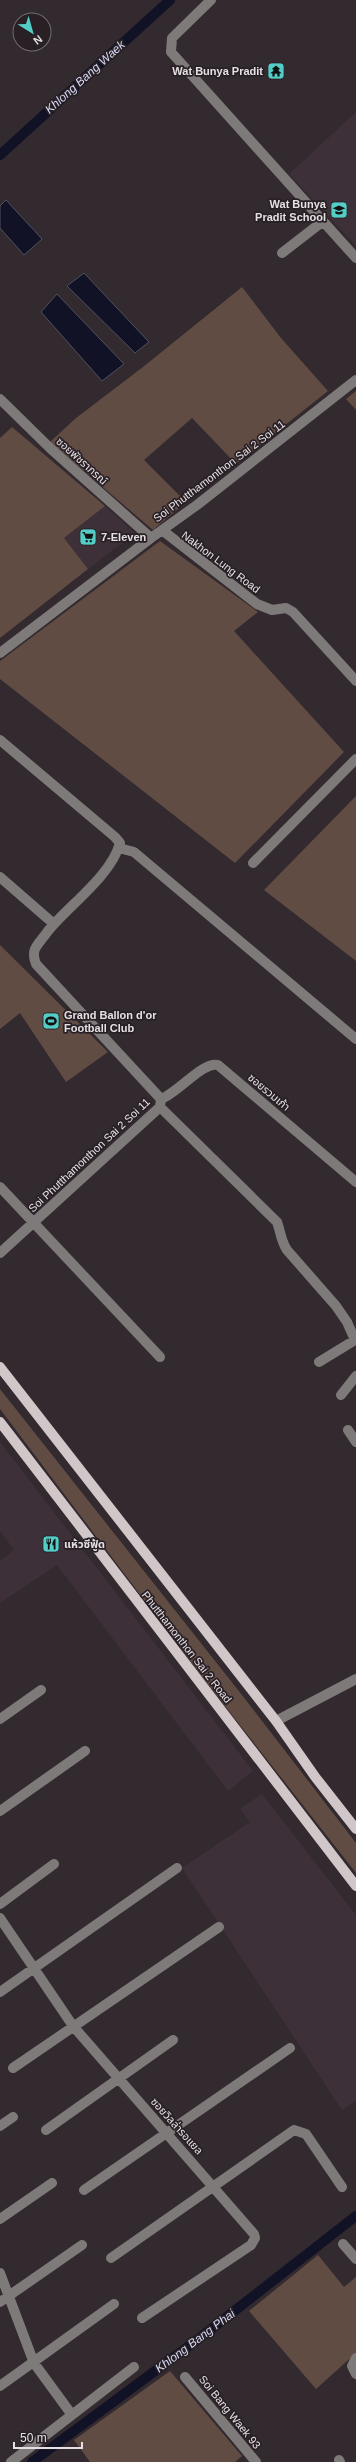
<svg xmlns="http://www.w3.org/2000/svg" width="356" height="2462" font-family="Arial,'Noto Sans Thai',sans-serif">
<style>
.built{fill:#3e3039}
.green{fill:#614c44}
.water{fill:#111226;stroke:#51505f}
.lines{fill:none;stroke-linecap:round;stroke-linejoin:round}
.canal{stroke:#111226;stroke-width:10}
.minor{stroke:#7f7a7a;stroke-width:10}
.major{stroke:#d2c7c8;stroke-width:10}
.labels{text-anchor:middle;stroke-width:3.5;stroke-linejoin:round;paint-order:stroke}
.poi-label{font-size:11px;font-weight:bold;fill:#e6e0e4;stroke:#282025;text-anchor:start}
.street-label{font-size:11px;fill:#e6e0e4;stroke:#282025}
.water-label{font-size:12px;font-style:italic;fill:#d5d9f7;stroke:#282025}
</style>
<rect width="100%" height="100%" fill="#322a2f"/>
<path class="built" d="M 356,112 L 356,246 L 289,174 Z
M 105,506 L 135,533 L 88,569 L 64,538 Z
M 0,1442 L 253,1771 L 228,1791 L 57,1565 L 0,1603 L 0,1561 L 14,1550 L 0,1531 Z
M 262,1794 L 356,1915 L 356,2101 L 342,2110 L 182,1868 L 250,1822 L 240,1809 Z"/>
<path class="green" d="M 242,287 L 281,338 L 328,391 L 236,464 L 192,418 L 144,460 L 186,502 L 153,530 L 50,442 L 76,418 L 143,367 Z
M 356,391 L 356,410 L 346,399 Z
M 12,427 L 105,506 L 64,538 L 88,569 L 0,638 L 0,438 Z
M 160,541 L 258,612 L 234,631 L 344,752 L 235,863 L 0,679 L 0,661 Z
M 356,796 L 356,961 L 264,890 Z
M 0,945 L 108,1052 L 66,1082 L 20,1013 L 0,1029 Z
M 0,1389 L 242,1695 L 356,1843 L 356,1873 L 200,1674 L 0,1409 Z
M 318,2255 L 344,2287 L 356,2277 L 356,2353 L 316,2389 L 249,2311 Z
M 170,2371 L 242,2456 L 235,2462 L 90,2462 L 74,2440 Z"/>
<path class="water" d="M 6,200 L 42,239 L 24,255 L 0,228 L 0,206 Z
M 84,273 L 149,342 L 135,353 L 67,286 Z
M 57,294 L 124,364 L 102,381 L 41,312 Z"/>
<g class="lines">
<path class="canal" d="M 0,155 L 170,0
M 32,2462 L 201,2337 L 356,2216"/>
<path class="minor" d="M 211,0 L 172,38 L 171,52 L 356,258
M 282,253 L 322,222
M 0,399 L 51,449 L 151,538
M 162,530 L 257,604 L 272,610 L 286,608 L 293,612 L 356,681
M 0,653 L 151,538 L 197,505 L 356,380
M 0,740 L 115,837 L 120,843 C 111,876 69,905 48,931 C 44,937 38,943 35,949 C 33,954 34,959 36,964 L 161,1099 L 160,1107 L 0,1253
M 119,848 L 134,852 L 356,1039
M 253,863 L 356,759
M 0,877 L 54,924
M 161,1099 C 178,1093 203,1061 218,1065 L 356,1182
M 160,1107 L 277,1222 C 281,1233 281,1241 287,1250 L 336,1306 L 347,1322 L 355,1340 L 319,1362
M 0,1187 L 160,1357
M 341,1395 L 356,1376
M 348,1430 L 356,1442
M 0,1719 L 41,1690
M 276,1721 L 356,1679
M 0,1811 L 85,1751
M 0,1904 L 54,1864
M 0,1918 L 73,2026 L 254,2234 L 255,2238 L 251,2245 L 142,2318
M 0,1992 L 177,1868
M 13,2068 L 219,1927
M 0,2126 L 13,2117
M 46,2130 L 173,2040
M 84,2190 L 290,2048
M 0,2219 L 52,2183
M 343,2244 L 356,2259
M 111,2258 L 294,2130 L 306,2134 L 342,2187
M 0,2273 L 34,2363 L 72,2415
M 0,2302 L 82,2245
M 356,2358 L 352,2366 L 356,2374
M 185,2377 L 256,2462
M 0,2386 L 114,2304
M 339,2460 L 340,2462
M 11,2462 L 134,2367"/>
<path class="major" d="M 0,1367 L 276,1721 L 316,1778 L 356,1829
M 0,1422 L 356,1886"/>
</g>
<defs>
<g id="temple-square" transform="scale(0.9)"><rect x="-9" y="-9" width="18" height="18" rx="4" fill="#54cdc7" stroke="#282025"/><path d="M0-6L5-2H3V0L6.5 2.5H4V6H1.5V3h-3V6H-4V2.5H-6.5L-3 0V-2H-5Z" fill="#111"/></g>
<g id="school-square" transform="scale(0.9)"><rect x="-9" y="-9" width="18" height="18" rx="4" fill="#54cdc7" stroke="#282025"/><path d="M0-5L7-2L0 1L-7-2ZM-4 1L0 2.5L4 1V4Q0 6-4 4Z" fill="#111"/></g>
<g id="supermarket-square" transform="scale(0.9)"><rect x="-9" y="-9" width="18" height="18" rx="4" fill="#54cdc7" stroke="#282025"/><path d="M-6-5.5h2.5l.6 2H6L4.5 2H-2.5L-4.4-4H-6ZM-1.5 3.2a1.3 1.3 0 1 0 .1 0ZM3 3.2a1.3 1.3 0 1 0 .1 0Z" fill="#111"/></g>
<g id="stadium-square" transform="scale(0.9)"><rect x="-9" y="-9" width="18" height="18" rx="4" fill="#54cdc7" stroke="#282025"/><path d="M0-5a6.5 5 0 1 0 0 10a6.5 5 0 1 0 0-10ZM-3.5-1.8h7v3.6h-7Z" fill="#111"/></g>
<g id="restaurant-square" transform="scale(0.9)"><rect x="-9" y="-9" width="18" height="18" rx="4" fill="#54cdc7" stroke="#282025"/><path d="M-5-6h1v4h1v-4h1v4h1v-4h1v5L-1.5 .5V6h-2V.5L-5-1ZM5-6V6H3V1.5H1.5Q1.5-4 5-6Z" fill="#111"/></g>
</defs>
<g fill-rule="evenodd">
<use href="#temple-square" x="276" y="71"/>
<use href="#school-square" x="339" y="210"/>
<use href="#supermarket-square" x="88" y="537"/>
<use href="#stadium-square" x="51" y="1021"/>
<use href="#restaurant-square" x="51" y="1544"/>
</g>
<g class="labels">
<g class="poi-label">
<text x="263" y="75" text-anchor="end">Wat Bunya Pradit</text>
<text x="326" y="208" text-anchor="end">Wat Bunya<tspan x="326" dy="13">Pradit School</tspan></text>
<text x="101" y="541">7-Eleven</text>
<text x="64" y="1019">Grand Ballon d'or<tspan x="64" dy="13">Football Club</tspan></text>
<text x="64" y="1548">แห้วซีฟู้ด</text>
</g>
<g class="street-label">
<text transform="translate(82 461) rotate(42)" y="4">ซอยพัชราภรณ์</text>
<text transform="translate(219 471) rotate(-37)" y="4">Soi Phutthamonthon Sai 2 Soi 11</text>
<text transform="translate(221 562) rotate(37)" y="4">Nakhon Lung Road</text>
<text transform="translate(269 1092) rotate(40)" y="4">ซอยรวมเก้า</text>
<text transform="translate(89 1155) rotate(-43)" y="4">Soi Phutthamonthon Sai 2 Soi 11</text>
<text transform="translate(187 1647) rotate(52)" y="4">Phutthamonthon Sai 2 Road</text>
<text transform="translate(177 2126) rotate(48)" y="4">ซอยวิลล่ารอแยล</text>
<text transform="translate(230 2412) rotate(51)" y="4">Soi Bang Waek 93</text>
</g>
<g class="water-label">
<text transform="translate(85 77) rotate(-42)" y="4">Khlong Bang Waek</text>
<text transform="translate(195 2341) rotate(-37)" y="4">Khlong Bang Phai</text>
</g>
</g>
<g transform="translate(32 32) rotate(143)"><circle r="19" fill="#282025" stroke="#746d71"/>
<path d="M0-3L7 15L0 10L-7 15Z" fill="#54cdc7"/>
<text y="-6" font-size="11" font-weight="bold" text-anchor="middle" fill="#e6e0e4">N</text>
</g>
<path d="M14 2442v6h68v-6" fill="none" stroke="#e6e0e4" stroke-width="2"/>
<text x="20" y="2442" font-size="12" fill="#e6e0e4" stroke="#282025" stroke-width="3" paint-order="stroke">50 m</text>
</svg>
